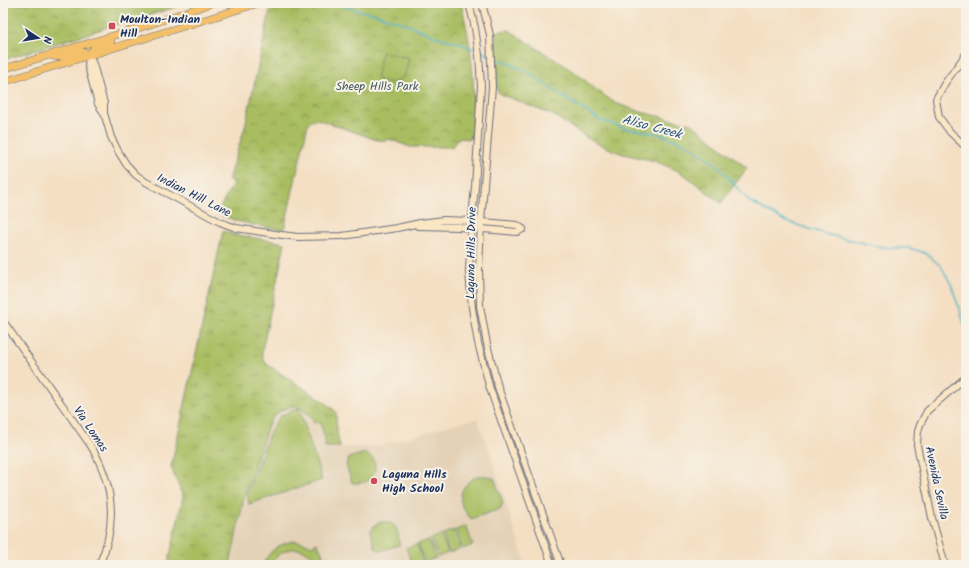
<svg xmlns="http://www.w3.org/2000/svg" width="969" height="568" font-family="Kalam,sans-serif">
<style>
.built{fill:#e4d1b6}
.grass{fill:url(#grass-tufts);stroke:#627660}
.park{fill:url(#park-crowns);stroke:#627660}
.pitch{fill:#a9bd61;stroke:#627660}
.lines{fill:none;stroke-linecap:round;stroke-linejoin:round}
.stream{stroke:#48b1c7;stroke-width:1.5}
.secondary-casing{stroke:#676d81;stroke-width:8}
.primary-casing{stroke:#676d81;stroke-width:8}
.secondary{stroke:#fbe6c3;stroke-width:6}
.primary{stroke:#f4c16a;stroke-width:7}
.poi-dot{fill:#d1495b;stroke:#f7f3e8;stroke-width:1.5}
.labels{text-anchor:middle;stroke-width:4;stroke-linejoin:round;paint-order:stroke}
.poi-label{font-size:12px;font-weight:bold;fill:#1b2f5e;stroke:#f7f3e8;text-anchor:start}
.park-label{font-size:12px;fill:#465a5f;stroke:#f7f3e8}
.street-label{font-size:12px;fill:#1b2f5e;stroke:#f7f3e8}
.water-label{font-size:13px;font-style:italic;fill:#28567e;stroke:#f7f3e8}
</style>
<defs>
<pattern id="grass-tufts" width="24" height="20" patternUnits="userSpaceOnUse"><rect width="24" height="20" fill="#a9bd61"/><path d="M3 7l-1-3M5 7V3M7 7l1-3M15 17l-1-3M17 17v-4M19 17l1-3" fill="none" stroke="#899a53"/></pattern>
<pattern id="park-crowns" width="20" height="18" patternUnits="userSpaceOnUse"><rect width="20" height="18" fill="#a9bd61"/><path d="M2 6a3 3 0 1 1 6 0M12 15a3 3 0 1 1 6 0" fill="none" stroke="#899a53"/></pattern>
</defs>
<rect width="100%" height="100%" fill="#f7f3e8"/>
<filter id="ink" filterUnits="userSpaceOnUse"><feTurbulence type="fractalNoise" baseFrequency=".025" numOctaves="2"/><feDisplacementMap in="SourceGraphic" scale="8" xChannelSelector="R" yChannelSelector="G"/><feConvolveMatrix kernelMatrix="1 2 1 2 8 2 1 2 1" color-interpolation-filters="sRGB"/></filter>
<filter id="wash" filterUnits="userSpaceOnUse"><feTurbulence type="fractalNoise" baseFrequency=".012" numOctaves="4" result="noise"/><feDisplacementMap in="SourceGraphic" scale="16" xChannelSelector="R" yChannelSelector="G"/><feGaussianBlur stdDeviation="0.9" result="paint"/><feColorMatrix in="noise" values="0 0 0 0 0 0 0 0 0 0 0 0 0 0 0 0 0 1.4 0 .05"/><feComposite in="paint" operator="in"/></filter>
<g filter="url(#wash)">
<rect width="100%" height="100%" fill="#f4dfc3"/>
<path class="built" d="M 293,406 L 296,406 L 300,408 L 312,417 L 314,423 L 320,422 L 325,439 L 326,447 L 379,446 L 457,423 L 477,419 L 490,453 L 526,565 L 230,565 L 244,497 L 266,429 L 271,420 L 276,414 L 284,409 Z"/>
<path class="grass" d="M 223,231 L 232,234 L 285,243 L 263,346 C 261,354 262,359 268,365 L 326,403 L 334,410 L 336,413 L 337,433 L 340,447 L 325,447 L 325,439 L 320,422 L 314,423 L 312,417 L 300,408 L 296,406 L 293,406 L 284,409 L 280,411 L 274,416 L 268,425 L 244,497 L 230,565 L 168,565 L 183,497 L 171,467 Z"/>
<path class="park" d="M 3,3 L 189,3 L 128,22 L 114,25 L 90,33 L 3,60 Z
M 294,3 L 461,3 C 467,27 472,54 473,79 C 474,97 473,116 472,135 L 470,134 L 470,139 L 458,138 L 452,147 L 410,147 L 389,139 L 386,141 L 377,140 L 317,119 C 312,119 311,120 308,124 L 284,230 L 265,227 L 236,221 L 217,213 L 234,182 L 228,180 L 245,127 L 270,10 Z
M 509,30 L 576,73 L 594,88 L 615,103 L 641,112 L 692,124 L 747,168 L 721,203 L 685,175 L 672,168 L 651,160 L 623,154 L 603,146 L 587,138 L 555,116 L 500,94 L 497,90 L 495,32 Z"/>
<path class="pitch" d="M 382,52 L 409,58 L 406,71 L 401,80 L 391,83 L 376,79 Z
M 299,408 L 322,480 L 249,504 L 247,493 L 270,431 L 280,416 Z
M 365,453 C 367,455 371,457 373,459 C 377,466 375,476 369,480 C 364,483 357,483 352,483 L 346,465 L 349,458 Z
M 478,476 L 487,476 L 494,478 L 503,503 L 500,509 L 471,519 C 468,515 464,511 462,506 C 457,493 466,481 478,476 Z
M 381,522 C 397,521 399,531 399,545 L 381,551 L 375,548 L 370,531 L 375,525 Z
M 466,526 L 473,545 L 462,549 L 456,530 Z
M 454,530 L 460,549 L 449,553 L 443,534 Z
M 441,535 L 448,553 L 438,557 L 431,539 Z
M 429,540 L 436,558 L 425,562 L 418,544 Z
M 295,541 L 306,543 L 311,546 L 317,543 L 328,565 L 319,565 C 308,544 282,543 271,565 L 263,565 C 269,550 280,543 295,541 Z
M 417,544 L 423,562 L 413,565 L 406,548 Z"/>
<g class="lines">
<path class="stream" d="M 329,3 L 382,16 L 414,27 L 434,36 L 459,43 L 476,50
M 480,51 L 489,55
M 493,57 L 526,71 L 560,95 L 600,120 L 624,128 L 659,134 L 689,145 L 716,164 L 749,201 L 785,221 L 825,234 L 876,246 L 890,248 L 909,248 L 925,253 L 941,266 L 951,284 L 966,329"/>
</g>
</g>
<g filter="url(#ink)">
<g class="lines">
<g class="secondary-casing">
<path id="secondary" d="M 469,3 L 475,28 L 479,55 L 481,86 L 475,187 L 471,228 L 469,272 L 472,308 L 478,343 L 490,389 L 552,565
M 482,3 L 490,35 L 492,87 L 481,222 L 479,270 L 480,306 L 487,344 L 498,387 L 561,565
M 966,54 L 945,83 L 936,99 L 939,117 L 950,132 L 966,147
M 89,55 L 88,66 L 98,104 L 104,113 L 111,137 L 118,151 L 126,164 L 136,175 L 146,182 L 220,222 L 236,228 L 282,235 L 298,237 L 342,236 L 397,228 L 420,223 L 444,220 L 471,221 L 517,225 L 523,229
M 90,57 L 93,64 L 104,103 L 104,113
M 418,226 L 459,227 L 517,232 L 523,229
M 3,321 L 91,446 C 114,485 118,524 99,565
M 945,565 L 932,518 L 917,445 L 918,431 L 920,425 L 927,411 L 966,377"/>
</g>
<g class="primary-casing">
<path id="primary" d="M 50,55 C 55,57 59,57 64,57 C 73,55 81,48 89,55 C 93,46 102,44 111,42
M 3,69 L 139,28 L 212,3
M 3,82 L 259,3"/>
</g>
<use href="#secondary" class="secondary"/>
<use href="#primary" class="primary"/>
</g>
</g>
<g class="poi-dot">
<rect x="108" y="22" width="8" height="8" rx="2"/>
<circle cx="374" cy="481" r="4"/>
</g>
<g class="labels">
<g class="poi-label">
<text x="120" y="23">Moulton-Indian<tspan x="120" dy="14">Hill</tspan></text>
<text x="382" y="478">Laguna Hills<tspan x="382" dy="14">High School</tspan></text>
</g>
<g class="park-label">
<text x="377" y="90">Sheep Hills Park</text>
</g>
<g class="street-label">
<text transform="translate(194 195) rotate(27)" y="4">Indian Hill Lane</text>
<text transform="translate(471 253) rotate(-89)" y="4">Laguna Hills Drive</text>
<text transform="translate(91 429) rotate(56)" y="4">Via Lomas</text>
<text transform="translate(937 483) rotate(78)" y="4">Avenida Sevilla</text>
</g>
<g class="water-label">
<text transform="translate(652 126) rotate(15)" y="5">Aliso Creek</text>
</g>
</g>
<rect width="969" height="568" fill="none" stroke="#f7f3e8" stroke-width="16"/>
<g transform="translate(38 38) rotate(102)" stroke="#f7f3e8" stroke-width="3" paint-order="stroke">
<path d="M0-3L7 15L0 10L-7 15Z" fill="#1b2f5e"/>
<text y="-6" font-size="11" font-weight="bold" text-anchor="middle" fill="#1b2f5e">N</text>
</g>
</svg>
